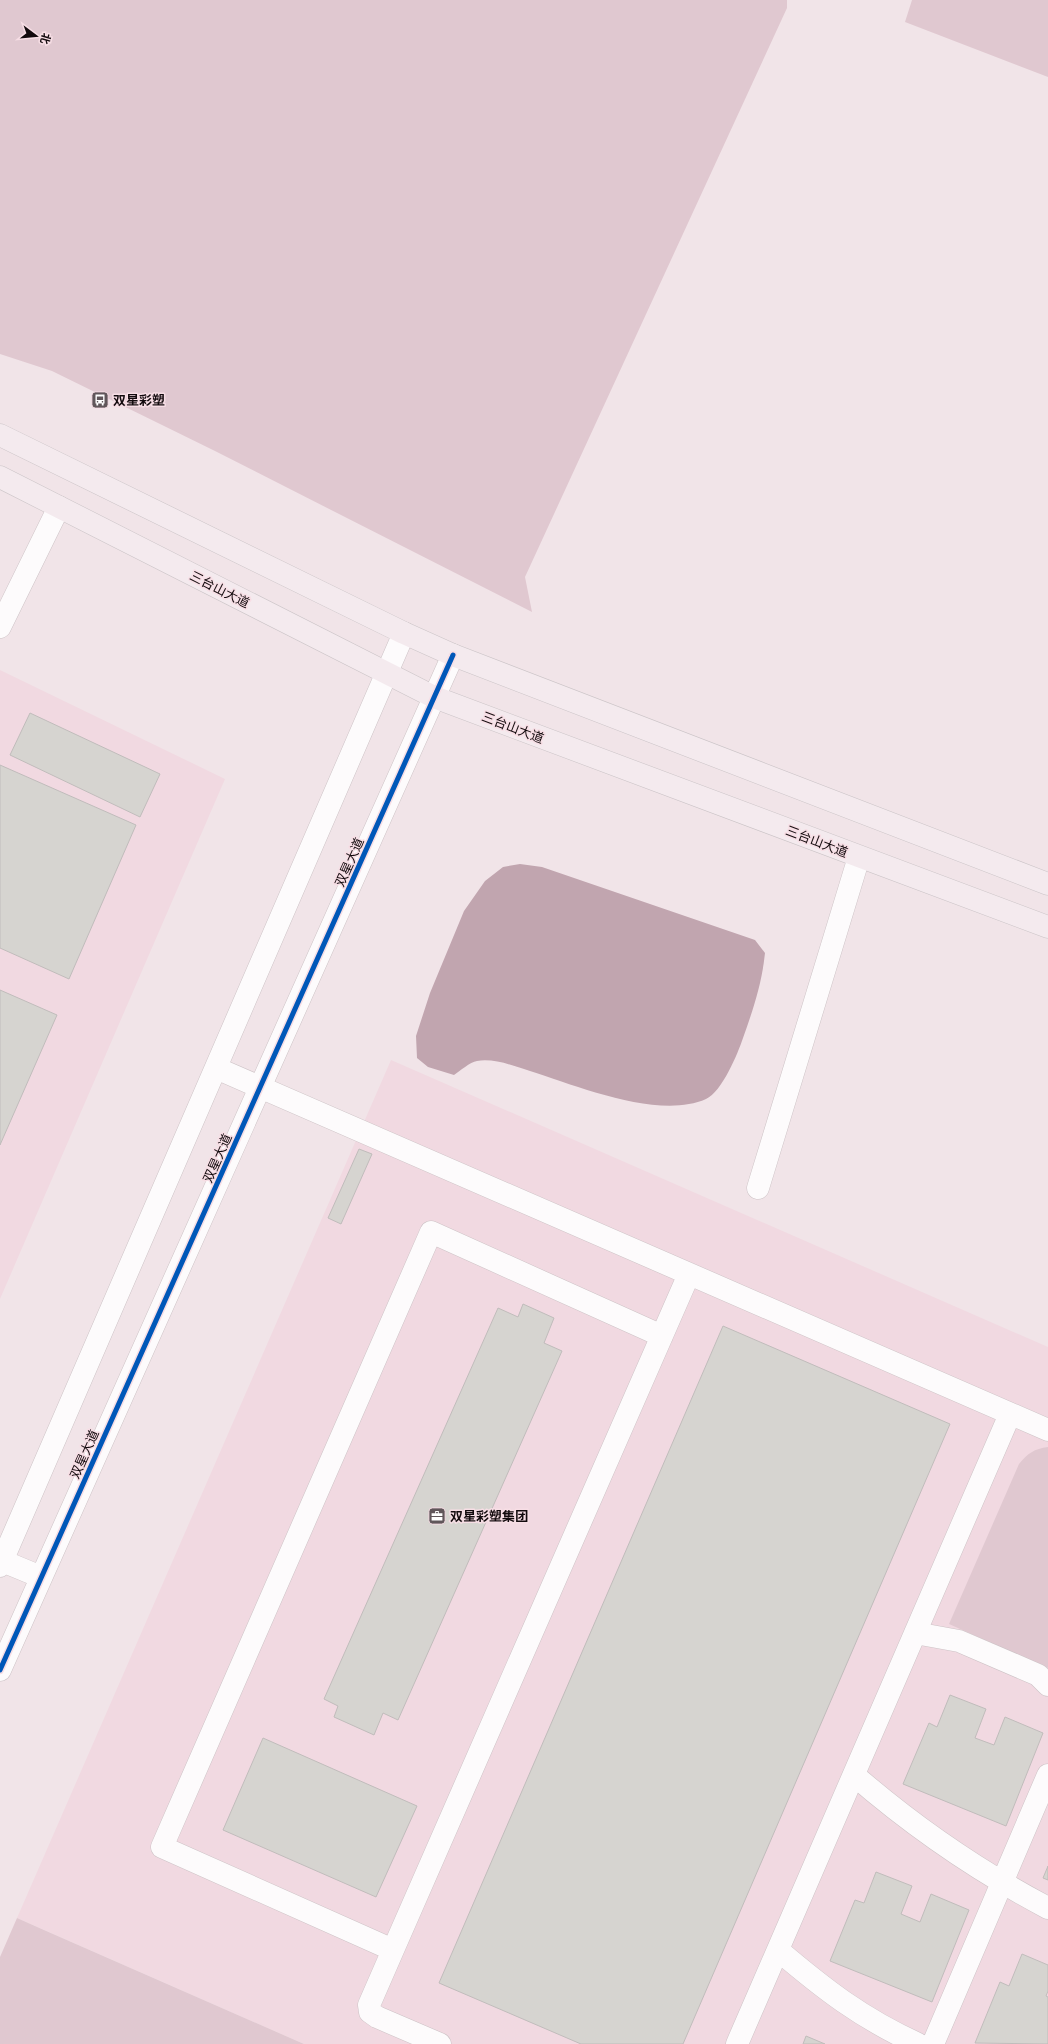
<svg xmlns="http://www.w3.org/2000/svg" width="1048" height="2044" font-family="'Public Sans','Noto Sans SC',sans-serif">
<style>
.built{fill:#f1d9e1}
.green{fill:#e0c8d0}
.water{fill:#c1a5af}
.building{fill:#d6d4d0;stroke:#c0bcbb}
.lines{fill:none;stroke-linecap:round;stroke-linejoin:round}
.minor-casing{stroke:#cdc3c6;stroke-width:23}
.major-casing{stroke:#cbc4c7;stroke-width:23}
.minor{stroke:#fdfbfc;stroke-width:22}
.major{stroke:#f4eaee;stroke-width:22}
.cycleway-casing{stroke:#f7dee5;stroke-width:8}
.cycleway{stroke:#0057b8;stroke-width:5}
.labels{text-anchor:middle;stroke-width:3;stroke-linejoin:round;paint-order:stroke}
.poi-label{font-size:13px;font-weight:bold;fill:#120a0d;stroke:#f7dee5;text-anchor:start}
.street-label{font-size:13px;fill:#120a0d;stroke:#f7dee5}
</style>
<rect width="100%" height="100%" fill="#f1e4e8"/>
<path class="built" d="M 0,670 L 225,779 L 0,1299 Z
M 391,1060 L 1048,1347 L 1048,2044 L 304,2044 L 17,1918 Z"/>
<path class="green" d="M 0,0 L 787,0 L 787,8 L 525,577 L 532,612 L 215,451 L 52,371 L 0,354 Z
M 912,0 L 1048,0 L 1048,77 L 905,22 Z
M 1048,1447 L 1048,1668 L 949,1624 L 1019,1464 C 1028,1453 1034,1449 1048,1447 Z
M 17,1918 L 44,1930 L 304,2044 L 0,2044 L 0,1957 Z"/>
<path class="water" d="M 520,864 L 542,867 L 755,940 L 765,953 C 762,983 753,1010 743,1038 C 738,1053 722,1092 706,1099 C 659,1120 577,1086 530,1071 C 514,1066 494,1058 477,1061 C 470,1062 460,1071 454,1075 L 428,1067 L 417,1058 L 416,1036 L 430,993 L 464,911 L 485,881 L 503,867 Z"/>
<path class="building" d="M 30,713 L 160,774 L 140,817 L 10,755 Z
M 0,765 L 136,825 L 69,979 L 0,948 Z
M 0,990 L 57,1015 L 0,1145 Z
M 359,1149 L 372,1154 L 341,1224 L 328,1218 Z
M 523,1304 L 554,1318 L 544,1343 L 562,1351 L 398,1720 L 383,1713 L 374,1735 L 334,1717 L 338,1706 L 324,1699 L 498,1308 L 518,1317 Z
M 723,1326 L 950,1424 L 683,2044 L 581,2044 L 439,1983 Z
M 950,1695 L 986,1709 L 975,1738 L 994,1745 L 1005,1717 L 1043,1733 L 1006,1826 L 903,1784 L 929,1723 L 937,1727 Z
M 263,1738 L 417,1806 L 376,1897 L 223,1830 Z
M 1048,1866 L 1048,1880 L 1043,1878 Z
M 876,1872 L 912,1886 L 901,1914 L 920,1922 L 931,1894 L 969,1910 L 932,2002 L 830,1961 L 855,1900 L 864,1903 Z
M 1022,1954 L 1048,1965 L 1048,1991 L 1046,1996 L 1048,1997 L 1048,2044 L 975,2043 L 1000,1982 L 1009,1986 Z
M 806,2036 L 825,2044 L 803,2044 Z"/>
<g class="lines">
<g class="minor-casing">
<path id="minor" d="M 0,627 L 59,507
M 216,1068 L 1048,1430
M 758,1188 L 859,857
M 662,1336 L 431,1232 L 162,1847 L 393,1950 L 689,1274
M 0,1560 L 41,1577
M 0,1566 L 404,633
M 915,1633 L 959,1641 L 1038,1675 L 1048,1685
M 0,1670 L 453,655
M 854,1775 C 914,1827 978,1871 1048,1908
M 393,1950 L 369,2005 L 370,2012 L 377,2017 L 440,2044
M 778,1950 C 824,1989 861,2018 918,2044
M 737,2044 L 1010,1414
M 933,2044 L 1048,1775"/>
</g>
<g class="major-casing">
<path id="major" d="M 0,435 L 404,633 L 453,655 L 1048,884
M 0,477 L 434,697 L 1048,927"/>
</g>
<use href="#minor" class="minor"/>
<use href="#major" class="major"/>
<g class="cycleway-casing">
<path id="cycleway" d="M 0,1670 L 453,655"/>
</g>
<use href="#cycleway" class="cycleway"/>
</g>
<defs>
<g id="bus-square" transform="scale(0.9)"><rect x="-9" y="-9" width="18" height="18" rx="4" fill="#60565a" stroke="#f7dee5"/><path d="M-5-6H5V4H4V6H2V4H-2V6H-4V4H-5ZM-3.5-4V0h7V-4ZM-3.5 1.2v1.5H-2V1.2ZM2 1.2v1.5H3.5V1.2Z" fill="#fff"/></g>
<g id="office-square" transform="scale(0.9)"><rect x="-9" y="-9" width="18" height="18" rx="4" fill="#60565a" stroke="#f7dee5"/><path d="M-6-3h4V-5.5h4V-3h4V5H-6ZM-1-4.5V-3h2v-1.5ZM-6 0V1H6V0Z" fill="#fff"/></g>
</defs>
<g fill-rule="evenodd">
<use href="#bus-square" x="100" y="400"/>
<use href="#office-square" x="437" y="1516"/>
</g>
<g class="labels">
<g class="poi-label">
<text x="113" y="405">双星彩塑</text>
<text x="450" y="1521">双星彩塑集团</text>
</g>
<g class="street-label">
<text transform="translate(220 589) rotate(27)" y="5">三台山大道</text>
<text transform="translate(513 727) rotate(21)" y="5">三台山大道</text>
<text transform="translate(817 841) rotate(21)" y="5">三台山大道</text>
<text transform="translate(349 862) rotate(-66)" y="5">双星大道</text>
<text transform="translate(217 1158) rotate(-66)" y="5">双星大道</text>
<text transform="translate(84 1454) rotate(-66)" y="5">双星大道</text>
</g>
</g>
<g transform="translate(36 36) rotate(106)" stroke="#f7dee5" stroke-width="3" paint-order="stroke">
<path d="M0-3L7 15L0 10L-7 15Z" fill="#120a0d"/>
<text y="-6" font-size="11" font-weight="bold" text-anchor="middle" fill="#120a0d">北</text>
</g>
</svg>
